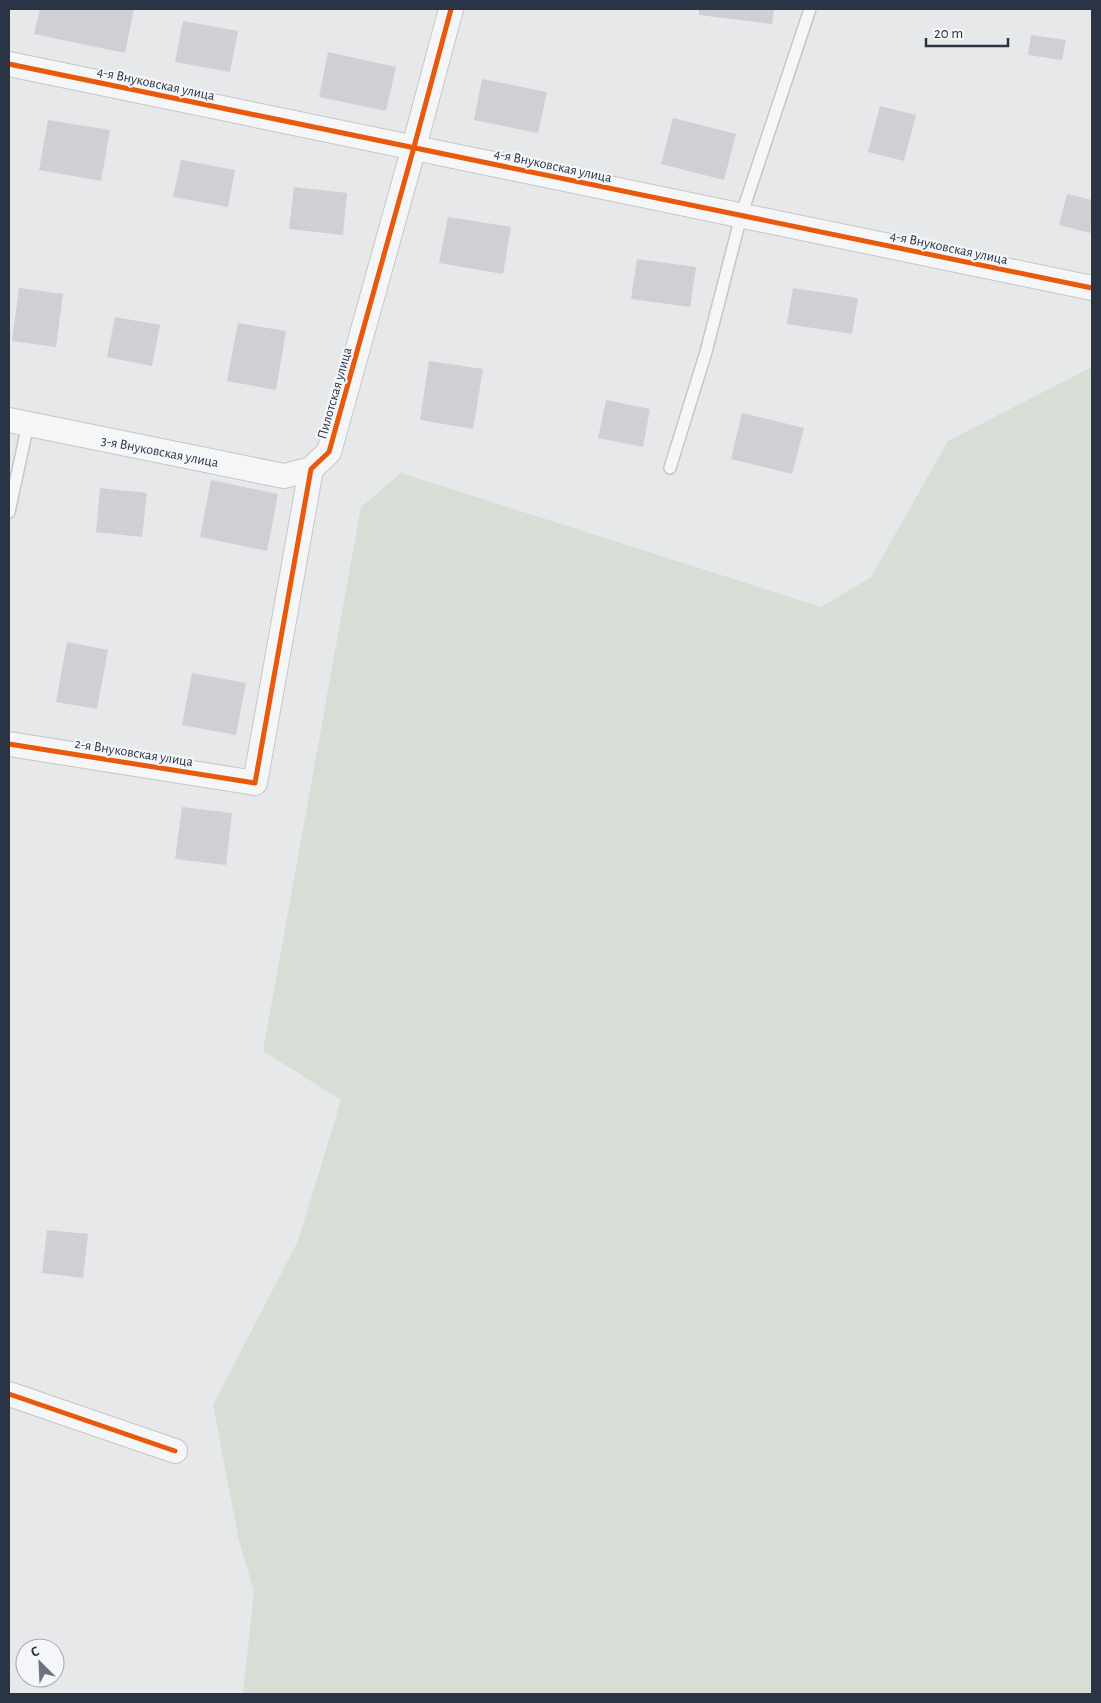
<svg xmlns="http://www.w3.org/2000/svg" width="1101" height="1703" font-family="'Alegreya Sans',sans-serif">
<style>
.green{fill:#d6ded6}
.building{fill:#ced0d3}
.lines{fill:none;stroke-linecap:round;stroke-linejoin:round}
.lane-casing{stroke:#c4c6c8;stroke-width:14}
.street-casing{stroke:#c4c6c8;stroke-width:26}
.lane{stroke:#f5f6f7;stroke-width:11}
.street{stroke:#f5f6f7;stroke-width:24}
.cycleway-casing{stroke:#f4f6f9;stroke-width:8}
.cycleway{stroke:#e8590c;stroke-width:5}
.labels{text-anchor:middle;stroke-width:4.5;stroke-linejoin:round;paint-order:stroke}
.street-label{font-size:14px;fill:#2b3445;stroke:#f4f6f9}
</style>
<rect width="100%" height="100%" fill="#e6e8ea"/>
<path class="green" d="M 1092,367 L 1092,1694 L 243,1694 L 254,1591 L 239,1541 L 213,1405 L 298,1241 L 341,1100 L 263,1051 L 361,507 L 401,473 L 821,607 L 871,577 L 948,441 Z"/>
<path class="building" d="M 40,9 L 134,9 L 125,53 L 34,34 Z
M 699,9 L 774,9 L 772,24 L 699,15 Z
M 183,21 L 238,31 L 230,72 L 175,62 Z
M 1031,35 L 1066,40 L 1062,60 L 1028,55 Z
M 328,52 L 396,67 L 386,111 L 319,97 Z
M 482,79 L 547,92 L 538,133 L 474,120 Z
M 880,106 L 916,115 L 904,161 L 868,152 Z
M 673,118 L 736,134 L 724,180 L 661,164 Z
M 48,120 L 110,130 L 101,181 L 39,170 Z
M 181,160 L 235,170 L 228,207 L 173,197 Z
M 294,187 L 347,193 L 343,235 L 289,229 Z
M 1067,194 L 1092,200 L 1092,225 L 1090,233 L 1059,225 Z
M 448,217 L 511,227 L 503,274 L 439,263 Z
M 637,259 L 696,267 L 690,307 L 631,299 Z
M 19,288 L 63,294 L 56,347 L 12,341 Z
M 793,288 L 858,298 L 852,334 L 787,324 Z
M 115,317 L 160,325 L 152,366 L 107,357 Z
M 238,323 L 286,331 L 276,390 L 227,381 Z
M 429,361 L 483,369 L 473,429 L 420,420 Z
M 606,400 L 650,409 L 643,447 L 598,438 Z
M 742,413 L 804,428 L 792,474 L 731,459 Z
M 211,480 L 278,494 L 267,551 L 200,537 Z
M 100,488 L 147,493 L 142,537 L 96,532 Z
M 67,642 L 108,650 L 97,709 L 56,702 Z
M 192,673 L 246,683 L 236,735 L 182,725 Z
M 182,807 L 232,813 L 226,865 L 175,859 Z
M 47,1230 L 88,1234 L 83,1278 L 42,1273 Z"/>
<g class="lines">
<g class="lane-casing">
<path id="lane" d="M 670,468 L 706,352 L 741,216 L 810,9
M 9,512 L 28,424"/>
</g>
<g class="street-casing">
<path id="street" d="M 9,64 L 1092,288
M 9,420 L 284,476 L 311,469
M 9,744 L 255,783 L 311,469 L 329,452 L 414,147 L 451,9
M 9,1394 L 175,1451"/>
</g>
<use href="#lane" class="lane"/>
<use href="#street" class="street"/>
<g class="cycleway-casing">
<path id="cycleway" d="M 9,64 L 1092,288
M 9,744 L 255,783 L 311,469 L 329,452 L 414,147 L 451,9
M 9,1394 L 175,1451"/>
</g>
<use href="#cycleway" class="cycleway"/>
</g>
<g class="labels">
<g class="street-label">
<text transform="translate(156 83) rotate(12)" y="5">4-я Внуковская улица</text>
<text transform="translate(553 165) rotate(12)" y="5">4-я Внуковская улица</text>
<text transform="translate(949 247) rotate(12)" y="5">4-я Внуковская улица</text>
<text transform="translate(334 393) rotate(-74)" y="5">Пилотская улица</text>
<text transform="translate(160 451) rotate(11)" y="5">3-я Внуковская улица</text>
<text transform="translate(134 752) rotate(9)" y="5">2-я Внуковская улица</text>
</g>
</g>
<rect width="1101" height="1703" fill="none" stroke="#2b3445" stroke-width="20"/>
<g transform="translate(40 1663) rotate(336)"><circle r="24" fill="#f4f6f9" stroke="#a4a8b1"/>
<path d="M0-4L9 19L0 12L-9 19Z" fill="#6c737f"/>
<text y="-8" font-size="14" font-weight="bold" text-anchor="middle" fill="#2b3445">С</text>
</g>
<path d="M926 38v8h82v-8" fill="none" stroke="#2b3445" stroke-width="2.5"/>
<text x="934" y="38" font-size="15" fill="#2b3445" stroke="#f4f6f9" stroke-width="4" paint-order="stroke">20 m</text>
</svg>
